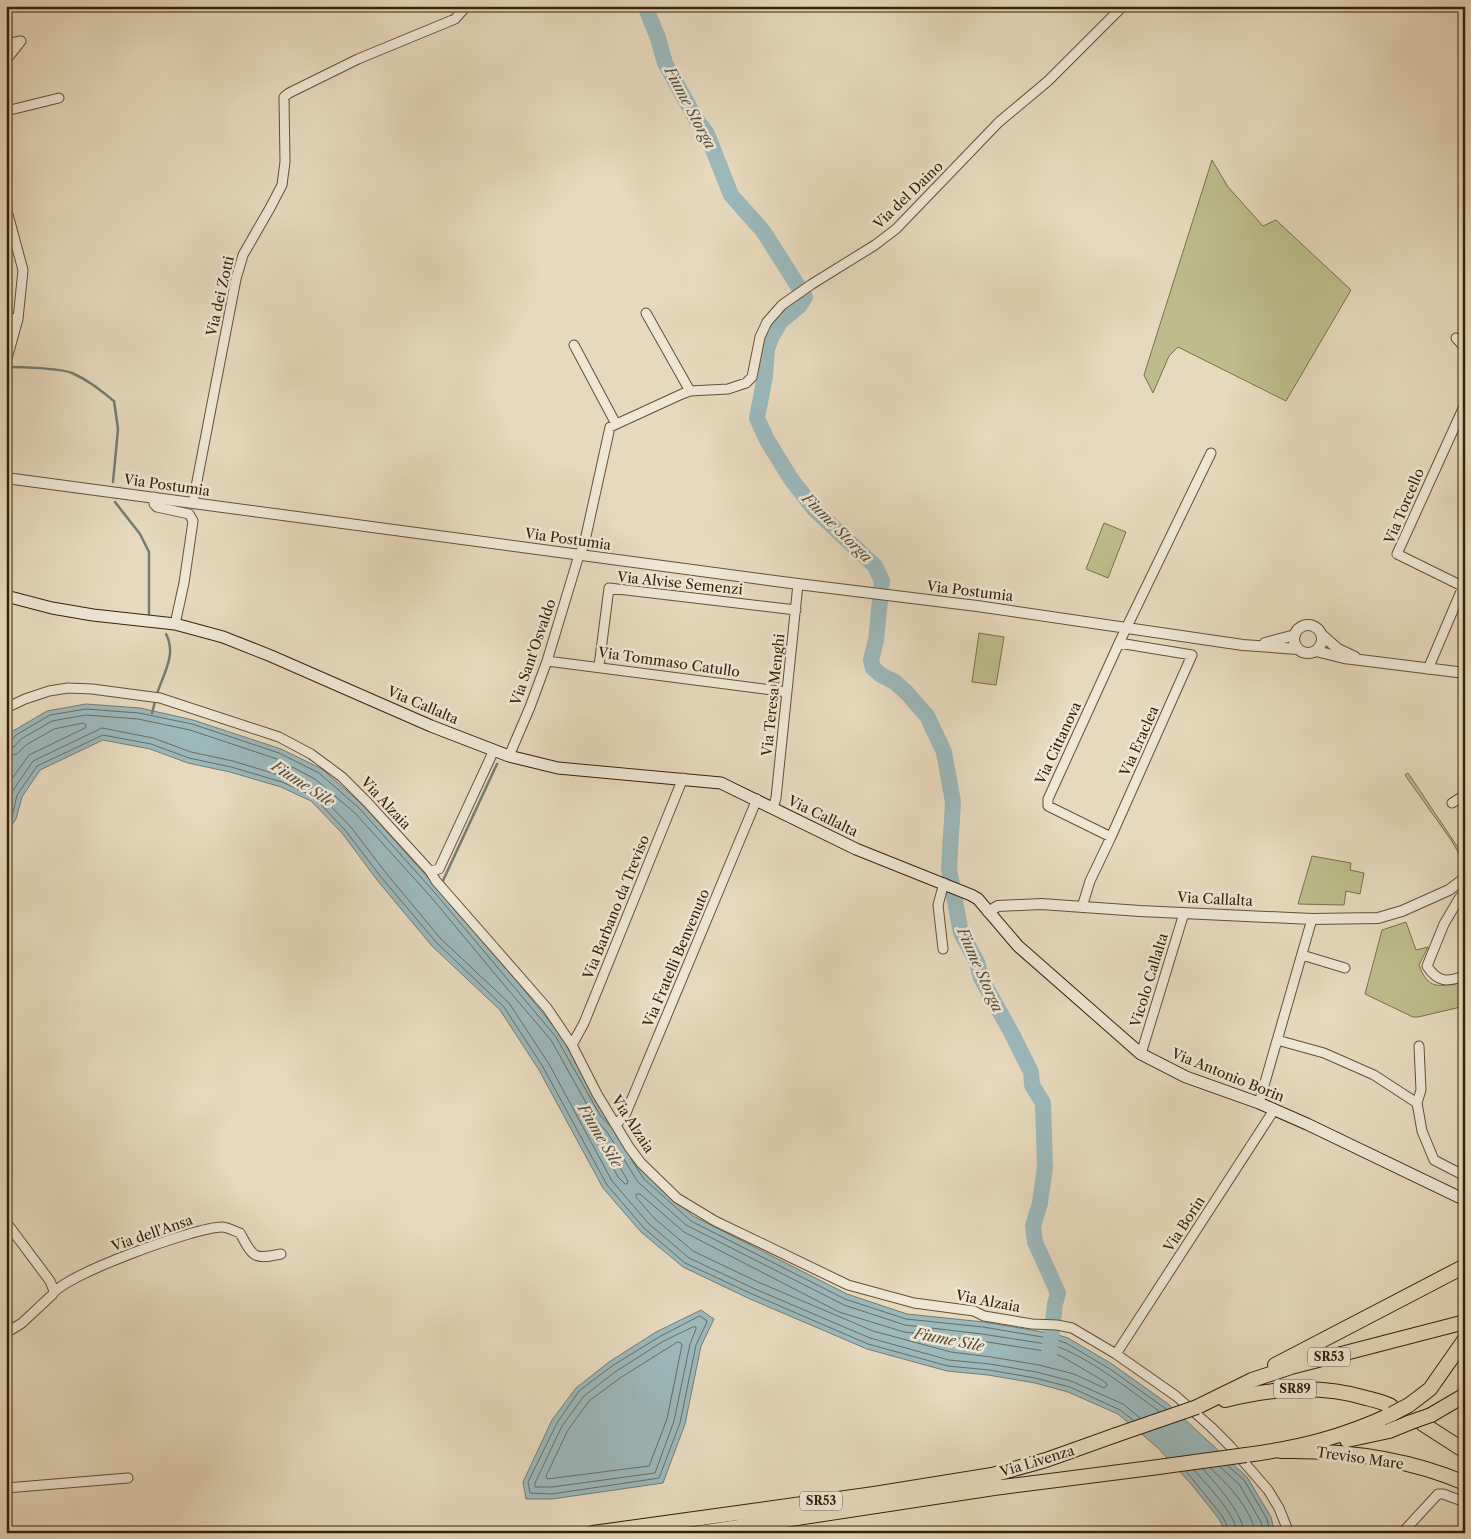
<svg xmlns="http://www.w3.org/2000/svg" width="1471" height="1539" font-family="'Libre Caslon Text',serif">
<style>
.green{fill:#bebc8c;stroke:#7b6e49}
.water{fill:#9bb8bb;stroke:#737c73}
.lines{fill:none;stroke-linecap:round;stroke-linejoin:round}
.shore{stroke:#6a6c60;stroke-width:1}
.stream{stroke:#737c73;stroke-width:2.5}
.river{stroke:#9bb8bb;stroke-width:16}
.minor-casing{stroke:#644f34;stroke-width:11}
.tertiary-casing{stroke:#644f34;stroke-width:12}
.secondary-casing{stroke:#382106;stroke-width:13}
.trunk-casing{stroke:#382106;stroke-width:16}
.minor{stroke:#efe6d4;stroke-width:9}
.tertiary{stroke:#efe6d4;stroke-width:10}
.secondary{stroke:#efe6d4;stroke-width:11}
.trunk{stroke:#e7d9bd;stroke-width:14}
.trunk-bridge-casing{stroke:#382106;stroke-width:16;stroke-linecap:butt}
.trunk-bridge{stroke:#e7d9bd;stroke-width:14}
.labels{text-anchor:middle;stroke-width:5;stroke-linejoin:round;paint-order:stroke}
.shield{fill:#efe6d4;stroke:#6f5c44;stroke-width:1}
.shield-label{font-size:12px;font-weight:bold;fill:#382106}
.street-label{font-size:14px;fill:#382106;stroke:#efe6d4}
.water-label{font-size:15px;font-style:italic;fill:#564e3c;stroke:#efe6d4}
</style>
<rect width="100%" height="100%" fill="#e7d9bd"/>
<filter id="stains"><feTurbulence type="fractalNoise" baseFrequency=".004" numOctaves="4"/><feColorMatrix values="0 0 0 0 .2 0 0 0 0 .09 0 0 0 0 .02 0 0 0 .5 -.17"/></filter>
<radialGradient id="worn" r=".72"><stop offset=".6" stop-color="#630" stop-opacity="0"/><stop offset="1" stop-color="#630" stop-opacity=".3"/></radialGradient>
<path class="green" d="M 1212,160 L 1228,187 L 1263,226 L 1276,220 L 1351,290 L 1286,401 L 1178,347 L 1169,356 L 1153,393 L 1144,375 Z
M 1104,523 L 1126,532 L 1108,578 L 1086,569 Z
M 979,633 L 1004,637 L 996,685 L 972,682 Z
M 1408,773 L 1465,858 L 1465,864 L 1451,840 L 1405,775 Z
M 1312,856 L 1351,863 L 1350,870 L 1364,873 L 1360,894 L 1346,891 L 1344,905 L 1298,904 Z
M 1406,922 L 1416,950 L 1428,947 L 1419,965 C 1428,990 1439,987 1461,982 L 1465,994 L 1465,1006 L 1418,1017 L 1413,1017 L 1365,994 L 1382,930 Z"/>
<path class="water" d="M 86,704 L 140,708 L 193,720 L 281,749 L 322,769 L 363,805 L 439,890 L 519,984 L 560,1034 L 604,1113 L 616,1125 L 647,1175 L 693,1216 L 847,1294 L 907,1314 L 984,1322 L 1055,1334 L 1068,1338 L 1112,1364 L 1168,1404 L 1247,1477 L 1271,1517 L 1275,1533 L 1226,1533 L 1219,1519 L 1192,1485 L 1157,1447 L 1118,1414 L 1068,1392 L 1035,1383 L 988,1375 L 947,1371 L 867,1349 L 750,1299 L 683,1267 L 641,1232 L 603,1188 L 539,1070 L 500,1010 L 432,946 L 377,880 L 342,833 L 311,801 L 281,787 L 230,772 L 188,763 L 150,749 L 103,740 L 40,770 L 22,797 L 16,819 L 6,833 L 6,740 L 13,731 L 47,711 Z
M 701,1310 L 714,1319 L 701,1346 L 685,1424 L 663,1483 L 552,1499 L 526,1499 L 523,1482 L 552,1420 L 576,1388 L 609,1362 L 656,1332 Z"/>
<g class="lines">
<path class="shore" d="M 6,742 L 11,741 L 16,735 L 50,715 L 86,709 L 139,713 L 192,724 L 279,753 L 319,773 L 359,808 L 435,893 L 556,1037 L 600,1115 L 609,1125
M 6,749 L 14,747 L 21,739 L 52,721 L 86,715 L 138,719 L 190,730 L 277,759 L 315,779 L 355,813 L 431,897 L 510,992 L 551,1040 L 595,1119 L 607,1132 L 638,1182 L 686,1225 L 844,1305 L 905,1325 L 982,1334 L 1053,1345 C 1089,1357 1128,1389 1159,1411
M 6,756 L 17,754 L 26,745 L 54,729 L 83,723 L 86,725 L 85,728 L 29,755 L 6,787
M 6,814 L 12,792 L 33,761 L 102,728 L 153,738 L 191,752 L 233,761 L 285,777 L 316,791 L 350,826 L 386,873 L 440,938 L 509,1003 L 549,1064 L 612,1181 L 649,1224 L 689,1258 L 755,1289 L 870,1338 L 949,1360 L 990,1364 L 1036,1372 L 1071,1381 L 1123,1404 L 1140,1418
M 6,825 L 12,817 L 17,795 L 37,766 L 103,735 L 151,744 L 189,758 L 231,767 L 282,782 L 313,796 L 345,830 L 381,877 L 436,942 L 504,1007 L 543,1067 L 607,1185 L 644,1228 L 685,1263 L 752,1294 L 868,1344 L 948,1366 L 989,1370 L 1035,1378 L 1070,1387 L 1120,1410 L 1133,1420
M 609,1155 L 613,1156 L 628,1181 L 627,1184 L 625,1184 L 618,1177 L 608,1158 Z
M 631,1159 L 644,1179 L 691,1221 L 845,1299 L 906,1319 L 983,1327 L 1054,1339 L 1066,1343 L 1110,1369 L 1166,1409
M 637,1194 L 640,1194 L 684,1232 L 839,1312 L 904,1332 L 981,1341 L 1051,1352 L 1061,1356 L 1102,1380 L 1107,1384 L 1107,1386 L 1104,1388 L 1074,1374 L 1039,1365 L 991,1357 L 951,1352 L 873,1331 L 758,1282 L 693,1251 L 654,1218 L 636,1197 Z
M 700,1316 L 706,1320 L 707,1322 L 696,1345 L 680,1423 L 659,1478 L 552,1494 L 530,1493 L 528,1482 L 557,1423 L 579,1391 L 612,1366 L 659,1337 Z
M 693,1327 L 696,1327 L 696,1329 L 690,1344 L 674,1421 L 655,1473 L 552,1487 L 535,1487 L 535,1483 L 562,1426 L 584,1396 L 615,1372 L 662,1342 Z
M 678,1342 L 681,1343 L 682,1345 L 667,1419 L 649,1466 L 547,1479 L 546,1476 L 568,1430 L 589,1401 L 620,1378 Z
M 1228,1466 L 1244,1480 L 1267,1519 L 1270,1533
M 1220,1467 L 1239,1484 L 1261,1522 L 1264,1533
M 1210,1468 C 1230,1486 1249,1507 1256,1533
M 1203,1469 C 1216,1484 1243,1513 1244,1533
M 1194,1470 C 1206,1484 1236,1514 1237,1533
M 1186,1471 L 1223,1517 L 1230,1533"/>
<path class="stream" d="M 6,367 C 21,367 59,368 72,373 C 88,380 100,390 114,401 L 118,429 L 113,482
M 115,502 L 140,534 L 149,552 L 149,617
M 152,713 C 154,707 155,700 157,694 C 163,674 177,655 166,634
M 441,885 L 497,764"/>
<path class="river" d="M 645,6 L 658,38 L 665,63 L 696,119 L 707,134 L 731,195 L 763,231 L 805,297 L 799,306 L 781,321 L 772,336 L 767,349 L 765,376 L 757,418 L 767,440 L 791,479 L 815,510 L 875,566 L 882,581 L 876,640 L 871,660 L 873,668 L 881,675 L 895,682 L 907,693 L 927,716 L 944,752 L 953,802 L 949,869 L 961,933 L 977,962 L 981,978 L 1012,1034 L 1031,1072 L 1032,1085 L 1043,1103 L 1045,1167 L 1040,1203 L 1033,1226 L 1035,1242 L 1058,1293 L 1055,1304 L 1049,1355"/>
<g class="minor-casing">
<path id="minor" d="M 6,44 L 21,41
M 6,60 L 21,41
M 6,111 L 59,98
M 6,207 L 23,270 L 18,319 L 6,362
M 646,313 L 690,391
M 6,318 L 18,319
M 1456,338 L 1465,348
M 574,345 L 616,424
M 154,497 L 154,504 L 157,507 L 189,514 L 193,521 L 184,583 L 175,624
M 193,502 L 236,279 L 243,255 L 270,208 L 282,185 L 285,162 L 284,97 L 289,93 L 358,59 L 455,19 L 463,10 L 464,6
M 1462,586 L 1397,554 L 1465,404
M 547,661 L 787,692
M 599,666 L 609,588 L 796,610
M 1428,669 L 1465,582
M 6,708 L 25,699 L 49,691 L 68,688 L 92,689 L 160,698 L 279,737 L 311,754 L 342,777 L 368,803 L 430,871 L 436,881 L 547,1008 L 572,1045 L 597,1094 L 629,1147 L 641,1163 L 677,1198 L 715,1221 L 848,1285 L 914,1303 L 974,1311 L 984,1316 L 1032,1324 L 1057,1325 L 1072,1328 L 1116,1354 L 1176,1396 L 1211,1427 L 1230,1446 L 1268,1490 L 1279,1508 L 1289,1533
M 509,756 L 530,707 L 547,661 L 579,555 L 584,545 L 610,427 L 682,394 L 690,391 L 728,389 L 746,383 L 752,377 L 760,337 L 767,322 L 782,305 L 812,284 L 875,245 L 896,229 L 999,122 L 1048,81 L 1123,6
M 1452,803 L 1465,795
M 773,808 L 776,798 L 798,584
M 1111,837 L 1048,806 L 1048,799 L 1119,643 L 1211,453
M 430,871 L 439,869 L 494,750
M 1460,897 L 1444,924 L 1427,966 C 1438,983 1447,982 1465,976
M 1082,907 L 1090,881 L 1111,837 L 1192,655 L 1119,643
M 943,949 L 938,905 L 944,883
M 1302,955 L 1345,968
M 1277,1040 L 1324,1053 L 1374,1075 L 1417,1103 L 1422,1131 L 1434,1160 L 1465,1176
M 572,1045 L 584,1023 L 683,778
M 1141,1054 L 1184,913
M 1259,1103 L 1312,919
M 1417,1103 L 1421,1090 L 1419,1046
M 616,1125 L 626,1113 L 757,799
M 6,1222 L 50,1281 L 54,1291
M 6,1333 L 22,1323 L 52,1295 C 63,1275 196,1227 222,1227 C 227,1227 234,1231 240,1233 C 253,1257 253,1260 281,1254
M 1116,1354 L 1274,1110
M 6,1488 L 128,1478
M 1402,1533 L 1438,1494 L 1443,1494 L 1465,1502"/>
</g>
<g class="tertiary-casing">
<path id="tertiary" d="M 6,478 L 798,584 L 977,606 L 1243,645 L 1298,649
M1294 639a14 14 0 1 1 28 0a14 14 0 1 1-28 0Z
M 1322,635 L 1338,649 L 1355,657
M 1265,643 L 1295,635
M 1316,651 L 1344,658 L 1465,673
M 988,912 L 998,906 L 1041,904 L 1140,911 L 1312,919 L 1378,918 L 1402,911 L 1449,890 L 1465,878"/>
</g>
<g class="secondary-casing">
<path id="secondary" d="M 6,596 L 52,608 L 93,615 L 175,624 L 223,637 L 271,656 L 431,726 L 509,756 L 558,768 L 721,783 L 856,849 L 971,895 L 978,899 L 1018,946 L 1141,1054 L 1186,1077 L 1259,1103 L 1307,1124 L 1465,1200"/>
</g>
<g class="trunk-casing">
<path id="trunk" d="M 1275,1365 L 1465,1266
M 1225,1400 C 1272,1388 1319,1384 1366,1398 C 1374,1400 1383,1402 1391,1406
M 1409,1405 L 1430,1389 L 1465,1339
M 1197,1407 L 1252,1380 L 1291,1367 L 1465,1322
M 1431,1415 L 1465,1395
M 1423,1424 L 1465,1451
M 1347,1440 L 1389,1431 L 1411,1422
M 1281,1451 C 1344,1450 1407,1458 1465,1483
M 1246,1455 C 1299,1448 1343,1437 1392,1414
M 593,1533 L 874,1494 L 992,1475 L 1046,1460 L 1116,1435
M 699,1533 L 994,1488 L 1151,1468"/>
</g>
<use href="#minor" class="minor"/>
<use href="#tertiary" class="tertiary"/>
<use href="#secondary" class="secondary"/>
<use href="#trunk" class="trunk"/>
<g class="trunk-bridge-casing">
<path id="trunk-bridge" d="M 1392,1414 L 1409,1405
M 1411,1422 L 1431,1415
M 1116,1435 L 1197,1407
M 1151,1468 L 1246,1455"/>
</g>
<use href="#trunk-bridge" class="trunk-bridge"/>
</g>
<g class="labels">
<g class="shield">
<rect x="1308" y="1347.5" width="42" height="19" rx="4"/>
<rect x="1274" y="1379.5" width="42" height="19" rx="4"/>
<rect x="800" y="1491.5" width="42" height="19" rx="4"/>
</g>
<g class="shield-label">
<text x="1329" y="1361">SR53</text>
<text x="1295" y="1393">SR89</text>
<text x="821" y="1505">SR53</text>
</g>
<g class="street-label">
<text transform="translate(908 195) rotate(-44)" y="5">Via del Daino</text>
<text transform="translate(220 296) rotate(-77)" y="5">Via dei Zotti</text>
<text transform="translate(167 485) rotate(8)" y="5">Via Postumia</text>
<text transform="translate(1404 506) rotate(-67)" y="5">Via Torcello</text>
<text transform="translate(568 539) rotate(8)" y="5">Via Postumia</text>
<text transform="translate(680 583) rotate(6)" y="5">Via Alvise Semenzi</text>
<text transform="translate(970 591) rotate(7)" y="5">Via Postumia</text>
<text transform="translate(533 652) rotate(-71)" y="5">Via Sant'Osvaldo</text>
<text transform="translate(669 662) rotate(8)" y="5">Via Tommaso Catullo</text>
<text transform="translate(773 695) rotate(-84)" y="5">Via Teresa Menghi</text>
<text transform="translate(423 705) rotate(23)" y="5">Via Callalta</text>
<text transform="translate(1139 741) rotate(-66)" y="5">Via Eraclea</text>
<text transform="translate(1058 743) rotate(-65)" y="5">Via Cittanova</text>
<text transform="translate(386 803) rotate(47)" y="5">Via Alzaia</text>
<text transform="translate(823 816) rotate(26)" y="5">Via Callalta</text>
<text transform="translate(1215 899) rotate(3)" y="5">Via Callalta</text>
<text transform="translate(616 907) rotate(-68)" y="5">Via Barbano da Treviso</text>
<text transform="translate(676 958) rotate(-67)" y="5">Via Fratelli Benvenuto</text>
<text transform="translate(1149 980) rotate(-73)" y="5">Vicolo Callalta</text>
<text transform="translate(1228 1075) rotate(22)" y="5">Via Antonio Borin</text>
<text transform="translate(633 1124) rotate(57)" y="5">Via Alzaia</text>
<text transform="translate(1184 1224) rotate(-57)" y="5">Via Borin</text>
<text transform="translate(152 1233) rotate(-19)" y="5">Via dell'Ansa</text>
<text transform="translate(988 1301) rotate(11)" y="5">Via Alzaia</text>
<text transform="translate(1360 1458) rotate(8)" y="5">Treviso Mare</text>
<text transform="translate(1037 1461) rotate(-17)" y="5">Via Livenza</text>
</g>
<g class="water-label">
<text transform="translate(690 108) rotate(62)" y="5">Fiume Storga</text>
<text transform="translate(837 528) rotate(45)" y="5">Fiume Storga</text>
<text transform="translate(303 784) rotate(33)" y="5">Fiume Sile</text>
<text transform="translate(980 970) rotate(66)" y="5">Fiume Storga</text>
<text transform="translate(600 1136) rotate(59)" y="5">Fiume Sile</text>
<text transform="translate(949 1340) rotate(11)" y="5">Fiume Sile</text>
</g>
</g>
<rect width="1471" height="1539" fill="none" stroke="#e7d9bd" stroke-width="25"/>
<rect x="8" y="8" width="1456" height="1524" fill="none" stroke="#382106" stroke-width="2.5"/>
<rect x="12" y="12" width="1446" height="1514" fill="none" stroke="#382106"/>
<rect width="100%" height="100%" filter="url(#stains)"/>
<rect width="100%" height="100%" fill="url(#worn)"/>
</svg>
